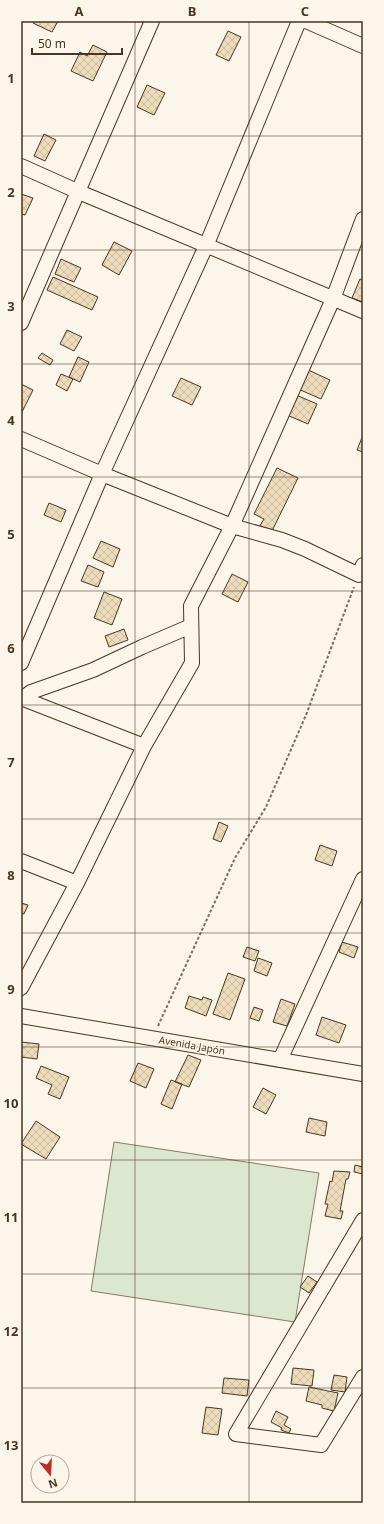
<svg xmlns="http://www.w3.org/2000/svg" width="384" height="1524" font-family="'Noto Sans',sans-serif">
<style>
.pitch{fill:#dce7d0;stroke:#887966}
.building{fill:url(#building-cross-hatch);stroke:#4a3520}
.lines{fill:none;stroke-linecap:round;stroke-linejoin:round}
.minor-casing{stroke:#4a3520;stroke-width:16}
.path{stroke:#7f6f5c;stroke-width:2;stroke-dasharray:3 2;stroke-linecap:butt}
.minor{stroke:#fbf6e9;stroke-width:14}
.grid{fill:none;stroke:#4a3520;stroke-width:1;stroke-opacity:0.55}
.labels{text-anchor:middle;stroke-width:3;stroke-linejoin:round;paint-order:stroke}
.street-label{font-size:10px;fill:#4a3520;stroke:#fbf6e9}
.neatline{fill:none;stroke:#4a3520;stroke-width:1.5}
.grid-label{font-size:13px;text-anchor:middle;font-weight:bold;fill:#4a3520}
</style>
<defs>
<pattern id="building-cross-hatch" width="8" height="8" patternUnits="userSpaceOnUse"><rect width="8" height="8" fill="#ecdcbc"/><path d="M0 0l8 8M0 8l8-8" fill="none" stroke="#ccbda1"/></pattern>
</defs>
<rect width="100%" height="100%" fill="#fbf6e9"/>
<path class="pitch" d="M 114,1142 L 319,1173 L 295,1322 L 91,1291 Z"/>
<path class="building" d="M 34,21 L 58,21 L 52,32 L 33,23 Z
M 228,31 L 241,37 L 229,61 L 216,55 Z
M 93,45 L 107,52 L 93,81 L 71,71 L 80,52 L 87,56 Z
M 147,85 L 165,93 L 154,115 L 137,107 Z
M 44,134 L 56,140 L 45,161 L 34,156 Z
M 21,194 L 33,198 L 25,215 L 21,214 Z
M 114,242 L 132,251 L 119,275 L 102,265 Z
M 61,259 L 81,268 L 74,282 L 55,274 Z
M 53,277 L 98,297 L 92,310 L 47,290 Z
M 360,279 L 363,280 L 363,302 L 352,298 Z
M 67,330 L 82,337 L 74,351 L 60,344 Z
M 42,353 L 53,360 L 50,365 L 38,358 Z
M 78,357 L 89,362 L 80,382 L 69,377 Z
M 306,369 L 330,380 L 321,399 L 296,388 Z
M 61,374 L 73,379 L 67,391 L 56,385 Z
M 181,378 L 201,387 L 192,405 L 172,396 Z
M 21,384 L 33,390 L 21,414 Z
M 296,395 L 317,404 L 308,424 L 287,415 Z
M 363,435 L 363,452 L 357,450 Z
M 277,468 L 298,478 L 270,535 L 258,529 L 264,519 L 254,514 Z
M 49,503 L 66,510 L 61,522 L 44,515 Z
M 101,541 L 120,549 L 113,567 L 93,558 Z
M 88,565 L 104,572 L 98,587 L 81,581 Z
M 232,574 L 248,582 L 238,602 L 222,594 Z
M 104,592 L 122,599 L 112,625 L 94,618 Z
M 124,629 L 128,640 L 109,647 L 105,636 Z
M 219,822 L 228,826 L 221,842 L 213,839 Z
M 320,845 L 337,851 L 332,866 L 315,860 Z
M 21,903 L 28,905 L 24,914 L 21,913 Z
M 342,942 L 358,947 L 354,958 L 339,952 Z
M 247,947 L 259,951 L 255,961 L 243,957 Z
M 258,958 L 272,963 L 267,976 L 254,971 Z
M 228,973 L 245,979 L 230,1020 L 213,1014 Z
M 189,996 L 202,1000 L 203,997 L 212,1000 L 206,1016 L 185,1008 Z
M 281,999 L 295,1004 L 287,1026 L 273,1022 Z
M 254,1007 L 263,1010 L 259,1021 L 250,1018 Z
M 322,1017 L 346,1025 L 339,1043 L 316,1035 Z
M 21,1042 L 39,1044 L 37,1059 L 21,1057 Z
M 188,1055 L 201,1060 L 189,1087 L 175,1082 Z
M 138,1063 L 154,1069 L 146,1088 L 130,1081 Z
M 41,1066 L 69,1077 L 60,1099 L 48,1094 L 52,1085 L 36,1078 Z
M 171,1080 L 182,1084 L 172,1109 L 161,1104 Z
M 263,1088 L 276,1095 L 266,1114 L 253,1107 Z
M 309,1118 L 327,1122 L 325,1136 L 306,1132 Z
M 36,1121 L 60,1137 L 46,1159 L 21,1144 Z
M 355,1165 L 363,1167 L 363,1174 L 354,1172 Z
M 334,1171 L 350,1172 L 348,1179 L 346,1179 L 340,1211 L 343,1211 L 341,1219 L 325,1216 L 328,1204 L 325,1204 L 330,1181 L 332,1182 Z
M 308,1276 L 317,1282 L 309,1293 L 300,1287 Z
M 293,1368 L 314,1370 L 312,1386 L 291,1384 Z
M 334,1375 L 347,1377 L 345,1392 L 331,1390 Z
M 224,1378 L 249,1380 L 247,1396 L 222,1393 Z
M 309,1387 L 338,1393 L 334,1411 L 322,1408 L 322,1405 L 306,1401 Z
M 206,1407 L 222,1409 L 218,1435 L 202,1433 Z
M 276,1411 L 288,1417 L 284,1425 L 291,1429 L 289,1433 L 281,1430 L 282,1428 L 271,1422 Z"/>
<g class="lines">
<g class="minor-casing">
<path id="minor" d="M 306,21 L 363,46
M 21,166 L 79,192 L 363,311
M 21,323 L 152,21
M 21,439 L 102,474 L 232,526 L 282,540 L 305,549 L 359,575 L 363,565
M 21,663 L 102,474 L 206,246 L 299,21
M 21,698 L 144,746
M 23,698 L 31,692 L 93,670 L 142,647 L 191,626
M 21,861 L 77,883
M 21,988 L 77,883 L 144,746 L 192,663 L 191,606 L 232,526 L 333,299 L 363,219
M 21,1016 L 363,1074
M 280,1060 L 363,879
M 363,1220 L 236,1434 L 321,1445 L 363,1377"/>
</g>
<path class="path" d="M 158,1026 L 235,858 L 266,807 L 306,715 L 354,587"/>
<use href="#minor" class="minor"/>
</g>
<path class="grid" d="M 135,21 L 135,1503M 249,21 L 249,1503M 21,136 L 363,136M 21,250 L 363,250M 21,364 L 363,364M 21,477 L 363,477M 21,591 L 363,591M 21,705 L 363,705M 21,819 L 363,819M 21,933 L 363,933M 21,1047 L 363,1047M 21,1160 L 363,1160M 21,1274 L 363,1274M 21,1388 L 363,1388"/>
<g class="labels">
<g class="street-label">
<text transform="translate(192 1045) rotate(10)" y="4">Avenida Japón</text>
</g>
</g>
<rect width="384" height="1524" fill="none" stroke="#fbf6e9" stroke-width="44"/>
<g transform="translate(50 1474) rotate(162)"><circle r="19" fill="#fbf6e9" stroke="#b4a999"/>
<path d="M0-3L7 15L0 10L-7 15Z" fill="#c62828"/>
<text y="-6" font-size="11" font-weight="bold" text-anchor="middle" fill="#4a3520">N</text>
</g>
<path d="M32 48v6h90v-6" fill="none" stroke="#4a3520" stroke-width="2"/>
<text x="38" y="48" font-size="12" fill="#4a3520" stroke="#fbf6e9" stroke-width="3" paint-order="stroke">50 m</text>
<rect x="22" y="22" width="340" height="1480" class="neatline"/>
<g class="grid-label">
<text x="79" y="16">A</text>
<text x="192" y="16">B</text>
<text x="305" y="16">C</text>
<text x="11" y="83">1</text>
<text x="11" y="197">2</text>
<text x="11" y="311">3</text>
<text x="11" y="425">4</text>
<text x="11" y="539">5</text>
<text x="11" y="653">6</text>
<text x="11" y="767">7</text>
<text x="11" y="880">8</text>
<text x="11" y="994">9</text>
<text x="11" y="1108">10</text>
<text x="11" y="1222">11</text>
<text x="11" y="1336">12</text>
<text x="11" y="1450">13</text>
</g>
</svg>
